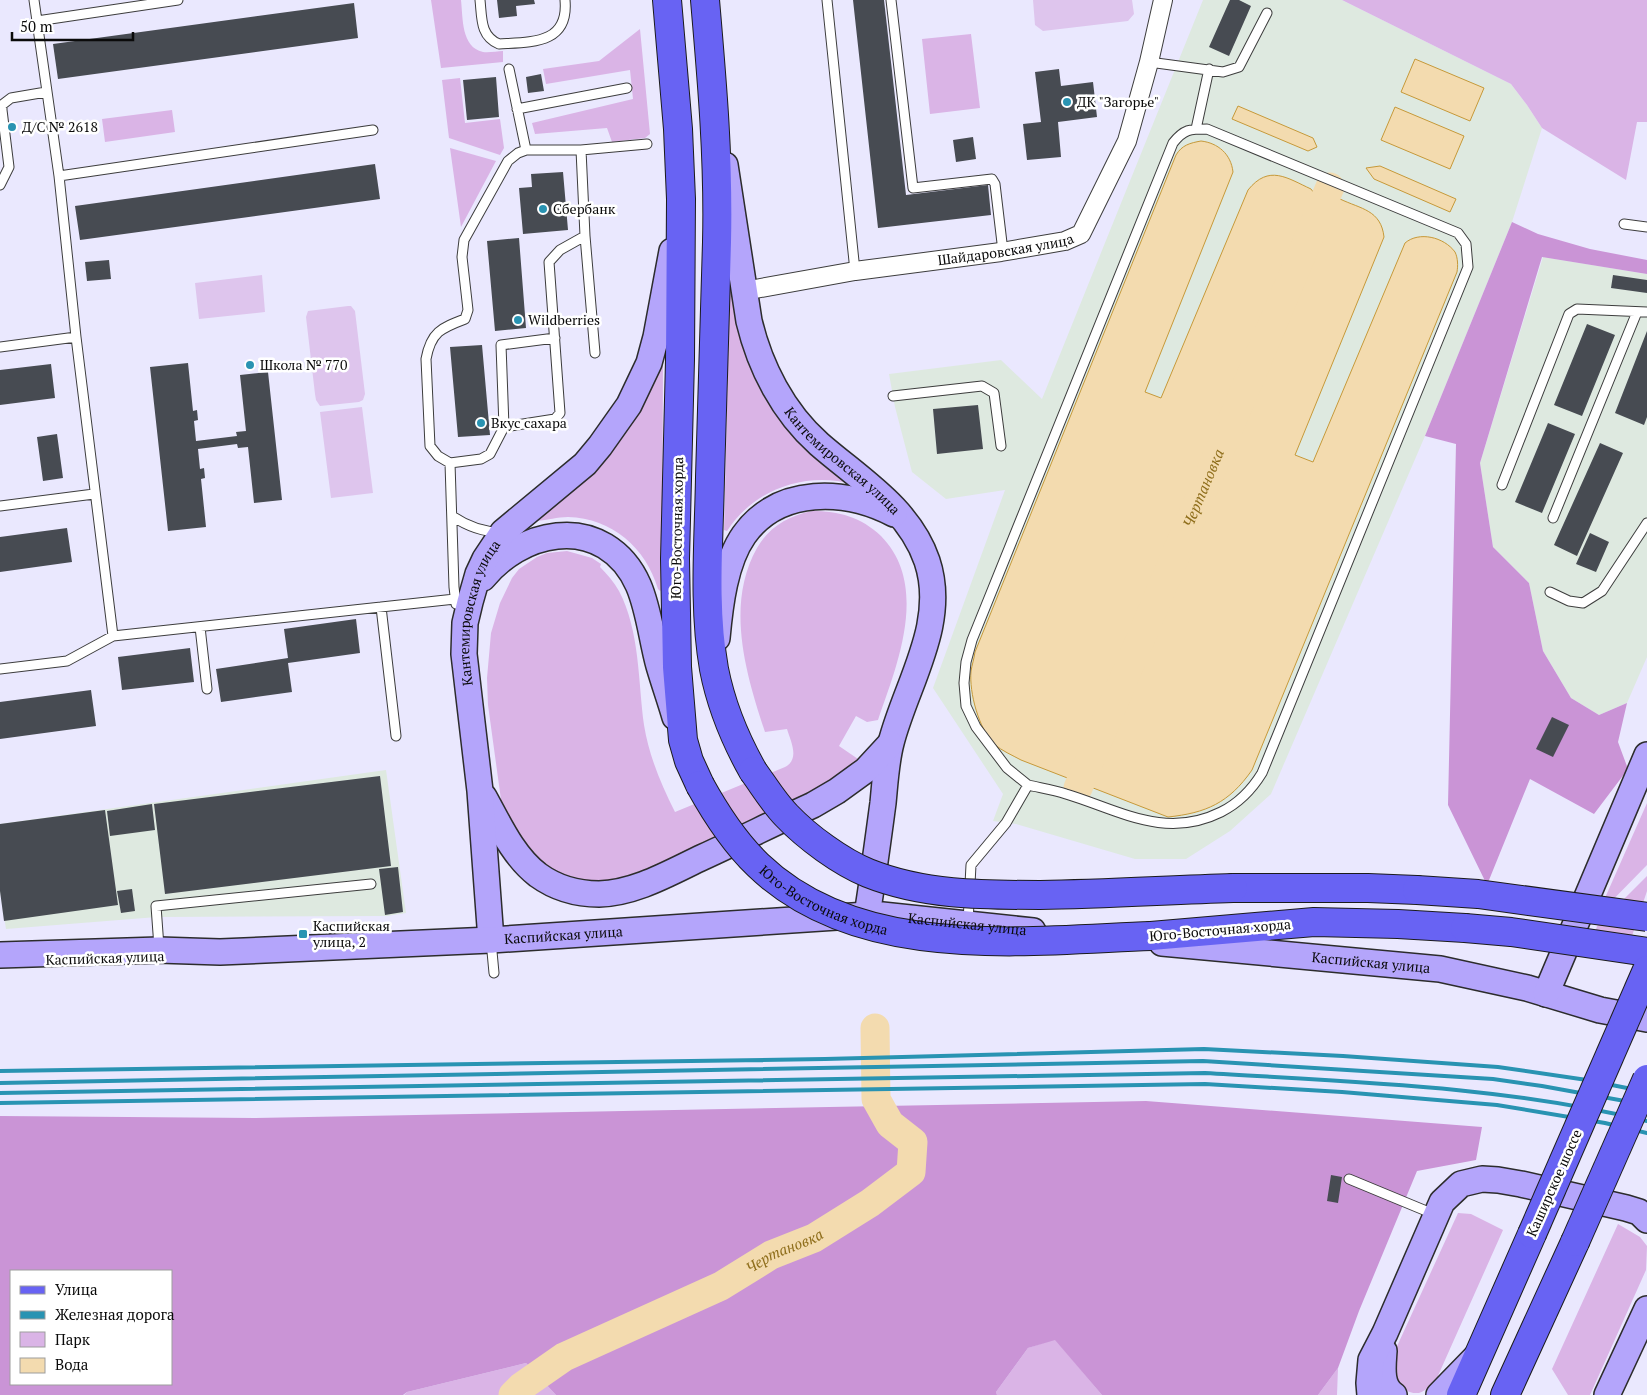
<svg xmlns="http://www.w3.org/2000/svg" width="1647" height="1395" font-family="'PT Serif',serif">
<style>
.industrial{fill:#dee9e0}
.green{fill:#dab4e6}
.forest{fill:#ca94d6;fill-rule:evenodd}
.pitch{fill:#dec5ed}
.water{fill:#f3dbaf;stroke:#c69939}
.lines{fill:none;stroke-linecap:round;stroke-linejoin:round}
.river{stroke:#f3dbaf;stroke-width:29}
.building{fill:#474b52}
.lane-casing{stroke:#3d3d3d;stroke-width:11}
.street-casing{stroke:#3d3d3d;stroke-width:20}
.secondary-casing{stroke:#2c2c2c;stroke-width:28}
.primary-casing{stroke:#1b1b1b;stroke-width:30}
.lane{stroke:#fff;stroke-width:9}
.street{stroke:#fff;stroke-width:18}
.secondary{stroke:#b4a5fb;stroke-width:25}
.primary{stroke:#6863f3;stroke-width:28}
.rail{stroke:#2993b2;stroke-width:4}
.primary-bridge-casing{stroke:#1b1b1b;stroke-width:30;stroke-linecap:butt}
.primary-bridge{stroke:#6863f3;stroke-width:28}
.poi-dot{fill:#2993b2;stroke:#fff;stroke-width:2}
.labels{text-anchor:middle;stroke-width:5;stroke-linejoin:round;paint-order:stroke}
.poi-label{font-size:14px;fill:#0a0a0a;stroke:#fff;text-anchor:start}
.street-label{font-size:14px;fill:#0a0a0a;stroke:#fff}
.water-label{font-size:15px;font-style:italic;fill:#8e6d1a;stroke:#fff}
</style>
<rect width="100%" height="100%" fill="#eae8fe"/>
<path class="industrial" d="M 1203,0 L 1342,0 L 1511,84 L 1527,105 L 1542,128 L 1512,222 L 1425,436 L 1271,794 L 1230,831 L 1186,859 L 1135,859 L 1016,824 L 993,821 L 1003,794 L 933,688 L 1005,490 L 946,499 L 912,472 L 895,407 L 889,374 L 1001,360 L 1042,399 Z
M 1543,257 L 1647,274 L 1647,657 L 1627,703 L 1599,715 L 1571,698 L 1543,651 L 1529,583 L 1493,547 L 1480,463 Z
M 386,770 L 406,913 L 387,916 L 157,917 L 6,929 L 0,891 L 0,824 Z"/>
<path class="green" d="M 431,0 L 461,0 C 463,18 461,47 483,52 C 489,53 497,51 503,51 L 503,62 L 441,68 Z
M 1342,0 L 1647,0 L 1647,122 L 1637,122 L 1626,180 L 1542,128 L 1527,105 L 1511,84 Z
M 640,29 L 650,134 L 645,138 L 612,142 L 607,128 L 535,134 L 532,123 L 633,99 L 630,70 L 546,84 L 543,69 L 599,61 Z
M 971,34 L 980,108 L 930,114 L 922,39 Z
M 460,78 L 465,123 L 500,119 L 504,148 L 500,155 L 449,138 L 442,80 Z
M 172,110 L 175,132 L 105,142 L 102,119 Z
M 450,148 L 496,161 L 461,227 Z
M 730,281 L 733,281 L 739,321 L 852,484 C 805,471 753,490 727,531 L 724,530 Z
M 660,362 L 663,362 L 662,590 L 660,591 L 658,589 C 646,548 612,518 568,517 C 557,517 548,520 537,521 L 537,518 Z
M 812,511 C 839,511 861,517 881,536 C 930,586 897,665 878,720 L 867,722 L 856,716 L 839,746 L 858,759 L 844,778 L 646,874 L 590,885 L 538,865 L 502,807 L 488,705 L 487,678 L 491,633 L 500,603 L 512,578 L 519,569 L 537,557 L 547,553 L 567,551 L 592,558 L 601,564 L 600,567 C 607,574 614,582 619,591 C 640,631 638,681 644,725 C 649,756 661,784 675,812 L 785,767 C 800,759 791,742 787,729 L 765,732 C 746,674 725,605 757,548 C 769,527 788,516 812,511 Z
M 1647,803 L 1647,865 L 1597,916 Z
M 1647,876 L 1647,891 L 1625,957 L 1590,951 L 1597,926 Z
M 1458,1213 L 1471,1214 L 1503,1230 L 1437,1378 C 1433,1383 1426,1391 1419,1393 C 1398,1395 1392,1370 1393,1355 Z
M 1618,1224 L 1640,1237 L 1647,1246 L 1646,1270 L 1590,1395 L 1568,1395 L 1552,1369 Z
M 1055,1339 L 1102,1395 L 997,1395 L 996,1392 L 1028,1348 Z
M 526,1363 L 556,1395 L 404,1395 L 407,1392 Z
M 1338,1368 L 1337,1395 L 1318,1395 Z"/>
<path class="forest" d="M 1512,222 L 1538,234 L 1590,249 L 1647,260 L 1647,274 L 1542,257 L 1480,463 L 1493,547 L 1529,583 L 1543,651 L 1571,698 L 1599,715 L 1627,703 L 1618,742 L 1628,769 L 1594,814 L 1530,779 L 1487,885 L 1448,805 L 1456,444 L 1425,436 Z
M 1146,1101 L 1482,1127 L 1476,1160 L 1417,1171 L 1359,1311 L 1338,1368 L 1318,1395 L 1102,1395 L 1055,1340 L 1028,1348 L 996,1392 L 997,1395 L 556,1395 L 526,1363 L 407,1392 L 403,1395 L 0,1395 L 0,1116 L 255,1118 ZM 11,1271 L 171,1271 L 171,1384 L 11,1384 Z"/>
<path class="pitch" d="M 1033,0 L 1132,0 L 1134,14 L 1128,21 L 1043,31 L 1035,25 Z
M 262,275 L 265,312 L 199,319 L 195,283 Z
M 348,306 L 351,306 L 355,311 L 365,394 L 363,400 L 359,402 L 320,406 L 316,400 L 315,394 L 306,317 L 308,311 Z
M 362,407 L 373,493 L 331,498 L 320,412 Z"/>
<path class="water" d="M 1415,59 L 1484,88 L 1470,121 L 1401,92 Z
M 1238,106 L 1313,138 L 1317,147 L 1308,151 L 1232,119 Z
M 1395,107 L 1464,136 L 1450,169 L 1381,140 Z
M 1201,141 C 1218,143 1231,154 1233,172 L 1145,392 L 1161,398 L 1248,190 C 1269,164 1287,178 1311,189 L 1314,193 L 1073,773 L 1092,780 L 1337,200 L 1340,199 C 1361,209 1381,210 1384,237 L 1295,455 L 1313,462 L 1405,243 C 1419,231 1444,237 1455,252 C 1458,258 1458,266 1457,272 L 1252,770 C 1229,803 1206,813 1168,817 L 1021,760 C 1012,755 1002,751 994,744 C 979,729 969,693 971,671 C 972,665 974,659 975,652 L 1176,155 C 1182,145 1190,143 1201,141 Z
M 1380,166 L 1456,199 L 1450,212 L 1374,179 L 1366,168 Z"/>
<g class="lines">
<g class="river">
<path id="s1" d="M 1078,788 L 1330,187"/>
<path id="s2" d="M 513,1395 L 521,1387 L 564,1357 L 721,1286 L 771,1255 L 814,1238 L 870,1203 L 911,1172 L 913,1142 L 890,1124 L 876,1099 L 875,1028"/>
</g>
</g>
<path class="building" d="M 497,0 L 534,0 L 535,4 L 516,6 L 517,16 L 499,18 Z
M 853,0 L 884,0 L 906,195 L 988,185 L 991,215 L 878,228 Z
M 1230,0 L 1239,0 L 1251,6 L 1229,56 L 1209,47 Z
M 354,3 L 358,38 L 58,79 L 53,44 Z
M 1059,69 L 1061,86 L 1093,82 L 1097,117 L 1058,122 L 1061,157 L 1027,160 L 1023,124 L 1041,122 L 1035,72 Z
M 541,74 L 544,91 L 528,93 L 526,77 Z
M 496,77 L 499,117 L 467,120 L 463,80 Z
M 973,137 L 976,159 L 956,162 L 953,140 Z
M 375,164 L 380,199 L 80,240 L 75,206 Z
M 563,172 L 568,230 L 523,234 L 519,188 L 532,187 L 531,174 Z
M 519,238 L 526,328 L 495,331 L 487,241 Z
M 109,260 L 111,279 L 87,281 L 85,262 Z
M 1613,275 L 1647,280 L 1647,293 L 1611,288 Z
M 1587,324 L 1615,335 L 1582,416 L 1554,405 Z
M 1647,331 L 1647,417 L 1644,425 L 1615,413 Z
M 482,345 L 490,435 L 458,437 L 450,347 Z
M 188,363 L 193,411 L 197,410 L 198,420 L 194,421 L 196,441 L 237,436 L 236,432 L 246,431 L 240,375 L 268,372 L 282,500 L 254,503 L 248,447 L 238,448 L 237,444 L 198,449 L 200,469 L 204,468 L 205,478 L 201,479 L 206,527 L 168,531 L 150,367 Z
M 51,364 L 55,398 L 0,405 L 0,370 Z
M 978,405 L 983,449 L 937,454 L 933,409 Z
M 1548,423 L 1575,434 L 1542,513 L 1515,502 Z
M 57,434 L 63,478 L 43,481 L 37,437 Z
M 1600,443 L 1623,453 L 1577,556 L 1554,545 Z
M 67,528 L 72,562 L 0,572 L 0,537 Z
M 1590,533 L 1609,542 L 1596,572 L 1576,564 Z
M 356,619 L 360,653 L 288,663 L 292,692 L 221,702 L 216,669 L 288,658 L 284,629 Z
M 190,648 L 194,682 L 122,690 L 118,657 Z
M 91,690 L 96,726 L 0,739 L 0,702 Z
M 1552,717 L 1569,725 L 1553,757 L 1536,749 Z
M 380,776 L 391,866 L 165,894 L 154,804 Z
M 152,804 L 155,830 L 110,836 L 107,811 Z
M 105,810 L 118,905 L 4,921 L 0,891 L 0,824 Z
M 398,867 L 403,912 L 385,915 L 379,869 Z
M 132,889 L 135,911 L 121,913 L 117,891 Z
M 1331,1175 L 1342,1177 L 1338,1203 L 1327,1201 Z"/>
<g class="lines">
<g class="lane-casing">
<path id="lane" d="M 34,0 L 59,176 L 76,337 L 113,636
M 480,0 C 482,18 480,36 499,44 C 532,42 569,44 565,0
M 827,0 L 855,271
M 891,0 L 913,188 L 992,179 L 995,184 L 1002,243 L 1001,252
M 37,21 L 178,0
M 1149,62 L 1223,72 L 1239,67 L 1267,13
M 509,69 L 526,150
M 517,109 L 627,88
M 1196,129 L 1209,69
M 581,150 L 585,236 L 560,250 L 549,262 L 560,413 L 555,419 L 504,427 L 490,454 L 481,459 L 450,463 L 438,456 L 430,446 L 426,359 C 431,332 441,328 465,319 L 468,310 L 462,257 L 464,240 L 508,161 L 518,153 L 526,150 L 581,150 L 647,144
M 59,176 L 373,130
M 0,185 L 9,167 L 2,110 L 2,105 L 11,98 L 46,92
M 1624,224 L 1647,227
M 585,236 L 595,353
M 0,347 L 76,337
M 893,396 L 982,386 L 994,393 L 1001,446
M 504,427 L 501,345 L 555,338
M 450,463 L 454,587 L 456,604
M 1502,485 L 1569,314 L 1577,309 L 1647,312
M 0,506 L 94,494
M 452,516 C 467,526 482,532 500,532
M 1553,518 L 1637,312
M 1550,592 L 1569,601 L 1583,603 L 1602,591 L 1647,523
M 381,607 L 396,736
M 200,627 L 207,689
M 0,669 L 67,661 L 113,636 L 455,599
M 968,922 L 971,865 L 1006,823 L 1028,785 C 1041,788 1054,790 1066,794 C 1119,810 1165,840 1221,812 C 1239,803 1251,791 1262,773 L 1468,267 L 1466,244 L 1458,233 L 1207,129 C 1190,129 1184,129 1173,143 L 972,640 L 966,662 L 964,683 L 966,706 L 976,727 L 1007,768 L 1028,785
M 491,941 L 494,973
M 159,947 L 156,906 L 371,884
M 1349,1179 L 1436,1215"/>
</g>
<g class="street-casing">
<g id="street">
<path id="s3" d="M 744,291 L 855,271 L 1001,252 L 1065,241 L 1081,234 L 1127,141 L 1149,62 L 1163,0"/>
</g>
</g>
<g class="secondary-casing">
<g id="secondary">
<path id="s4" d="M 725,165 L 749,321 C 760,367 783,412 819,444 C 859,479 909,508 927,561 C 948,624 906,684 891,743 C 886,762 885,783 883,803 C 878,840 873,878 867,915"/>
<path d="M 483,578 C 501,556 528,539 557,536 C 574,534 590,537 605,546 C 648,572 647,623 659,666 C 664,683 670,700 675,717"/>
<path d="M 717,638 C 720,605 725,562 744,535 C 779,486 846,489 894,514"/>
<path d="M 484,797 C 499,824 513,856 538,875 C 556,888 577,894 599,894 C 636,893 671,872 703,857 C 740,840 776,822 813,805 L 837,791 L 866,770 L 890,744"/>
<path id="s5" d="M 491,940 L 480,791 L 464,654 L 465,623 L 470,602 L 478,574 L 485,559 L 503,532 L 585,464 L 600,446 L 629,405 L 649,363 L 656,337 L 672,251"/>
<path id="s6" d="M 1162,943 L 1440,969 L 1527,988 L 1600,1010 L 1647,1019"/>
<path id="s7" d="M 0,955 L 159,950 L 220,952 L 491,940 L 867,915 L 882,915 L 1033,931"/>
<path d="M 1546,994 L 1647,755"/>
<path d="M 1384,1351 C 1383,1366 1380,1386 1394,1395"/>
<path d="M 1370,1395 L 1369,1383 L 1371,1360 L 1385,1333 L 1442,1202 L 1461,1184 L 1482,1179 L 1498,1180 L 1521,1184 L 1626,1208 L 1639,1212 L 1647,1220"/>
<path d="M 1439,1395 L 1475,1358"/>
<path d="M 1607,1395 L 1647,1309"/>
</g>
</g>
<g class="primary-casing">
<path id="primary" d="M 667,0 L 678,129 L 681,199 L 680,360 L 675,559 L 677,667 L 683,740 L 689,761 L 700,785
M 705,0 C 712,81 719,161 717,242 C 715,321 712,399 710,477 C 709,540 703,606 714,669 C 721,705 735,739 753,771
M 1233,888 L 1368,888 L 1417,890
M 1151,936 L 1314,922 L 1398,924 L 1465,928
M 1461,1395 L 1532,1234
M 1505,1395 L 1575,1242"/>
</g>
<use href="#lane" class="lane"/>
<use href="#street" class="street"/>
<use href="#secondary" class="secondary"/>
<use href="#primary" class="primary"/>
<path class="rail" d="M 0,1071 L 825,1059 L 1204,1049 L 1343,1056 L 1498,1067 L 1587,1080 L 1647,1092
M 0,1083 L 1203,1061 L 1493,1079 L 1542,1086 L 1647,1105
M 0,1093 L 1205,1073 C 1353,1082 1503,1086 1647,1121
M 0,1103 L 1205,1084 L 1342,1092 L 1497,1105 L 1605,1123 L 1647,1133"/>
<g class="primary-bridge-casing">
<g id="primary-bridge">
<path d="M 753,771 C 764,786 774,803 787,816 C 807,837 841,862 868,873 C 923,895 981,895 1040,895 C 1104,894 1169,890 1233,888"/>
<path id="s8" d="M 700,785 C 716,814 734,842 758,865 C 859,962 1023,941 1151,936"/>
<path d="M 1417,890 L 1478,894 L 1647,917"/>
<path d="M 1465,928 L 1511,932 L 1647,952"/>
<path d="M 1532,1234 L 1647,970"/>
<path d="M 1575,1242 L 1647,1079"/>
</g>
</g>
<use href="#primary-bridge" class="primary-bridge"/>
</g>
<g class="poi-dot">
<circle cx="1067" cy="102" r="5"/>
<circle cx="12" cy="127" r="5"/>
<circle cx="543" cy="209" r="5"/>
<circle cx="518" cy="320" r="5"/>
<circle cx="250" cy="365" r="5"/>
<circle cx="481" cy="423" r="5"/>
<rect x="298" y="929" width="10" height="10" rx="2.5"/>
</g>
<g class="labels">
<g class="poi-label">
<text x="1077" y="107">ДК "Загорье"</text>
<text x="22" y="132">Д/C № 2618</text>
<text x="553" y="214">Сбербанк</text>
<text x="528" y="325">Wildberries</text>
<text x="260" y="370">Школа № 770</text>
<text x="491" y="428">Вкус сахара</text>
<text x="313" y="931">Каспийская<tspan x="313" dy="16">улица, 2</tspan></text>
</g>
<g class="street-label">
<text dy="5" stroke="none"><textPath href="#s3" startOffset="265">Шайдаровская улица</textPath></text>
<text dy="5" stroke="none"><textPath href="#s4" startOffset="330">Кантемировская улица</textPath></text>
<text transform="translate(677 528) rotate(-89)" y="5">Юго-Восточная хорда</text>
<text dy="5" stroke="none"><textPath href="#s5" startOffset="331">Кантемировская улица</textPath></text>
<text dy="5" stroke="none"><textPath href="#s8" startOffset="175">Юго-Восточная хорда</textPath></text>
<text dy="5" stroke="none"><textPath href="#s7" startOffset="969">Каспийская улица</textPath></text>
<text transform="translate(1220 930) rotate(-5)" y="5">Юго-Восточная хорда</text>
<text dy="5" stroke="none"><textPath href="#s7" startOffset="564">Каспийская улица</textPath></text>
<text transform="translate(105 958) rotate(-2)" y="5">Каспийская улица</text>
<text dy="5" stroke="none"><textPath href="#s6" startOffset="210">Каспийская улица</textPath></text>
<text transform="translate(1554 1183) rotate(-66)" y="5">Каширское шоссе</text>
</g>
<g class="water-label">
<text dy="5" stroke="none"><textPath href="#s1" startOffset="325">Чертановка</textPath></text>
<text dy="5" stroke="none"><textPath href="#s2" startOffset="309">Чертановка</textPath></text>
</g>
</g>
<rect x="10" y="1270" width="162" height="115" fill="#ffffff" stroke="#9d9d9d"/>
<rect x="20" y="1286" width="25" height="8" fill="#6863f3" stroke="#9d9d9d"/>
<text x="55" y="1295" font-size="15" fill="#0a0a0a">Улица</text>
<rect x="20" y="1311" width="25" height="8" fill="#2993b2" stroke="#9d9d9d"/>
<text x="55" y="1320" font-size="15" fill="#0a0a0a">Железная дорога</text>
<rect x="20" y="1332" width="25" height="15" fill="#dab4e6" stroke="#9d9d9d"/>
<text x="55" y="1345" font-size="15" fill="#0a0a0a">Парк</text>
<rect x="20" y="1358" width="25" height="15" fill="#f3dbaf" stroke="#9d9d9d"/>
<text x="55" y="1370" font-size="15" fill="#0a0a0a">Вода</text>
<path d="M12 32v8h121v-8" fill="none" stroke="#0a0a0a" stroke-width="2.5"/>
<text x="20" y="32" font-size="15" fill="#0a0a0a" stroke="#ffffff" stroke-width="4" paint-order="stroke">50 m</text>
</svg>
